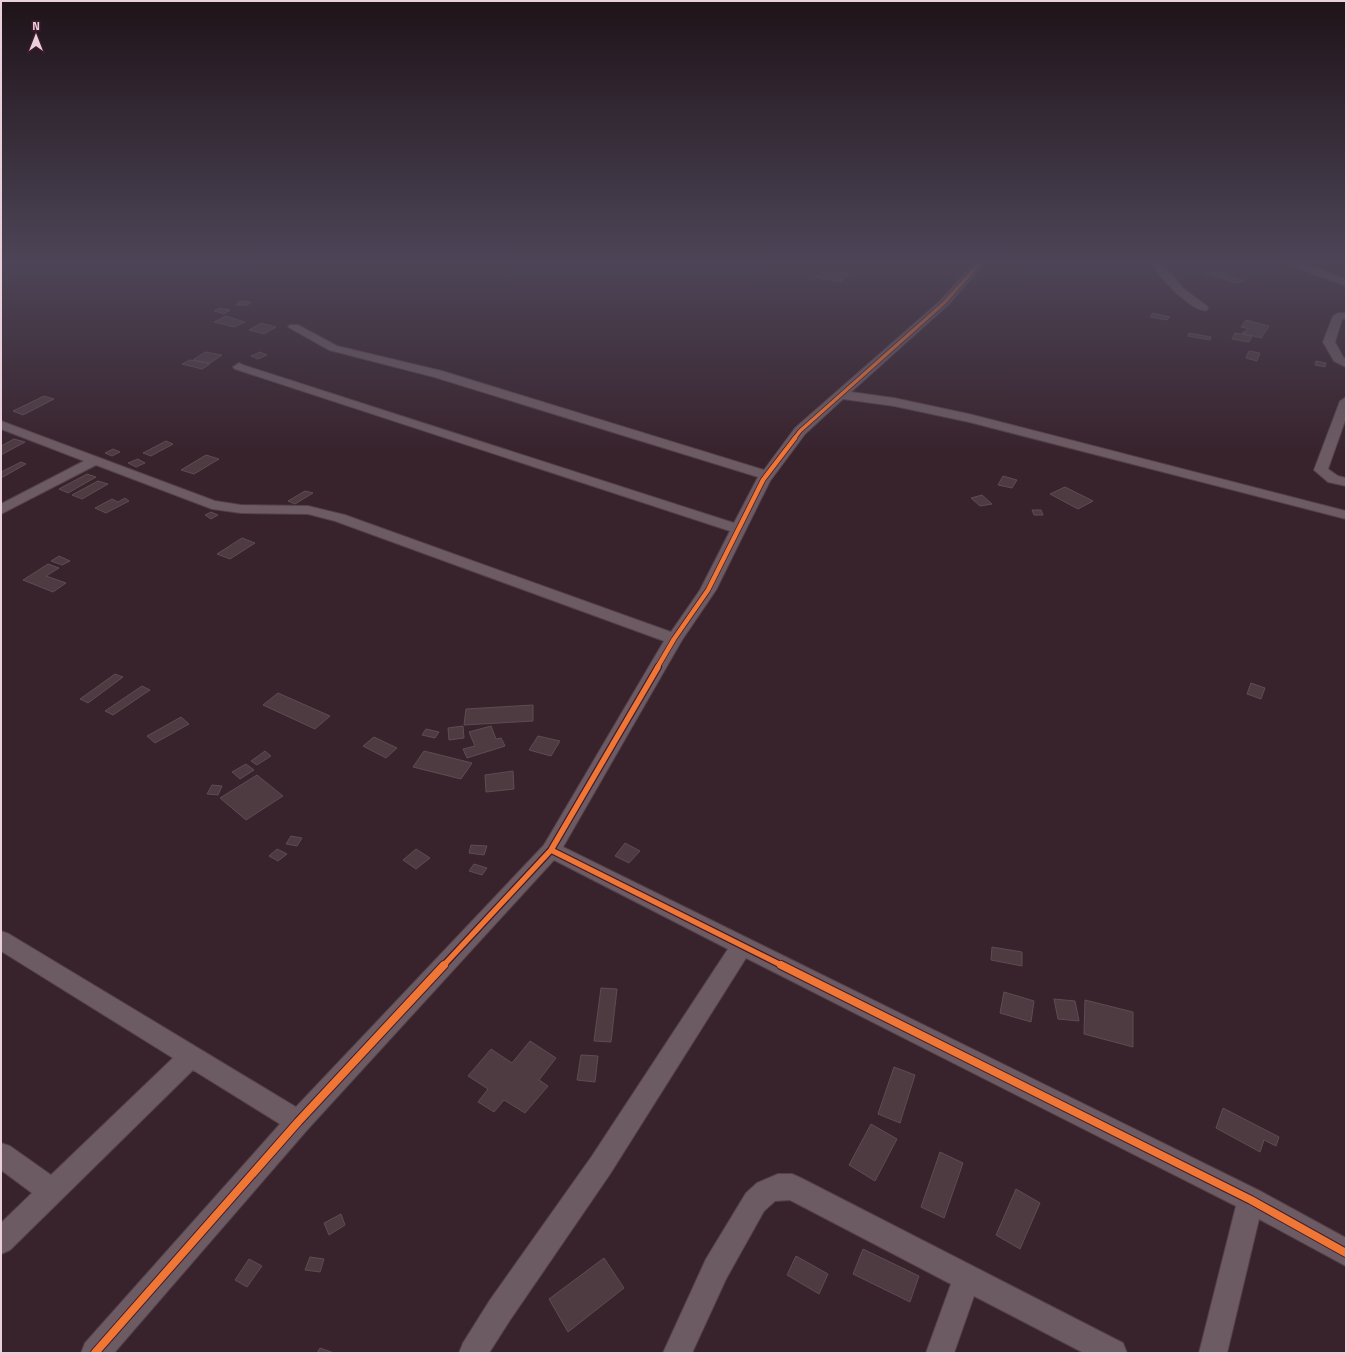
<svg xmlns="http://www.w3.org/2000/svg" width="1347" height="1354" font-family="'Titillium Web',sans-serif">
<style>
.building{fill:#4d3b41;stroke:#5e4c52}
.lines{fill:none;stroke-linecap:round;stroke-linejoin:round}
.minor-casing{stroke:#534049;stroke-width:2}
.minor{fill:#6d5b63;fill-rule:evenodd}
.cycleway-far3-casing{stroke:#401b2d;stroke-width:5}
.cycleway-far2-casing{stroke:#401b2d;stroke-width:6}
.cycleway-far1-casing{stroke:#401b2d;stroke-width:8}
.cycleway-casing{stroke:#401b2d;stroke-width:10}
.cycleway-far3{stroke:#f07635;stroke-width:3.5}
.cycleway-far2{stroke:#f07635;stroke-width:4.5}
.cycleway-far1{stroke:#f07635;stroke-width:5.5}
.cycleway{stroke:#f07635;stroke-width:8}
</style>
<rect width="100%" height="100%" fill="#38232d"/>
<path class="building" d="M 824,270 L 849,274 L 841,282 L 815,277 Z
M 1211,271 L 1218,273 L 1221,271 L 1229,274 L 1221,278 L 1206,273 Z
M 1231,276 L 1243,281 L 1235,283 L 1223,279 Z
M 239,301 L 251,302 L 248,305 L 236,305 Z
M 220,308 L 230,310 L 224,314 L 214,311 Z
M 1153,313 L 1170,317 L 1167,320 L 1150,317 Z
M 226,316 L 245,322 L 234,327 L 214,322 Z
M 1246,320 L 1269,326 L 1261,338 L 1242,333 L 1249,329 L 1241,327 Z
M 261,323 L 276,327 L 264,334 L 249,330 Z
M 1189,333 L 1211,337 L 1210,340 L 1188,336 Z
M 1235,333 L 1252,336 L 1249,342 L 1232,339 Z
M 1249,351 L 1260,353 L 1257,361 L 1246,358 Z
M 205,352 L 222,355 L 210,363 L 193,360 Z
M 260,352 L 267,355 L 258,359 L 251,356 Z
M 190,360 L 210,364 L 202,369 L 182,364 Z
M 1316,361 L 1326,363 L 1325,367 L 1315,365 Z
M 44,396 L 54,399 L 23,415 L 13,411 Z
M 14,439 L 25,442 L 1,455 L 1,446 Z
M 166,441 L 173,444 L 151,456 L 143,453 Z
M 113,449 L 120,452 L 112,456 L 105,453 Z
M 206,455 L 219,459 L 194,474 L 181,470 Z
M 138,459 L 145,463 L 136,467 L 128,463 Z
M 21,462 L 26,464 L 1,478 L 1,472 Z
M 87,474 L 96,477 L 68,493 L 59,489 Z
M 1003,476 L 1017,480 L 1012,488 L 998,485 Z
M 98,481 L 108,484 L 82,499 L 72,495 Z
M 1065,487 L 1093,501 L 1078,509 L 1050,494 Z
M 305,491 L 313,493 L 295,504 L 288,501 Z
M 982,495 L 992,504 L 980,506 L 971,498 Z
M 125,498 L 129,501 L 106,513 L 95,508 L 112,499 L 118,502 Z
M 1032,510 L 1041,510 L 1043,515 L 1034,515 Z
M 211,512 L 218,515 L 211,519 L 205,515 Z
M 242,538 L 255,543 L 230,559 L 217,554 Z
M 59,556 L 70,561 L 62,565 L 51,561 Z
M 48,564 L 59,568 L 46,576 L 66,583 L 53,592 L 23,580 Z
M 115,674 L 123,677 L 88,703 L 80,699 Z
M 1251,683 L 1265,688 L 1261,699 L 1247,694 Z
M 142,686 L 150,690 L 113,715 L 105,711 Z
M 278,693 L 330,716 L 315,729 L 263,705 Z
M 533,705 L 533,721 L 464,725 L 466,709 Z
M 181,717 L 189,724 L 155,743 L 147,736 Z
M 463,726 L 464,738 L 449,740 L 448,728 Z
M 491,726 L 496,739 L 501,738 L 505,746 L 467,758 L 463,749 L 475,746 L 469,732 Z
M 426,729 L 439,732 L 435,738 L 422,735 Z
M 538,736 L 560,741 L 551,756 L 529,750 Z
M 374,737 L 397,748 L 386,758 L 363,746 Z
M 265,751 L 271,756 L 257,765 L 251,761 Z
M 424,751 L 472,763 L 461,779 L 413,767 Z
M 246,764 L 254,770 L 240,779 L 232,772 Z
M 513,771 L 514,789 L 486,792 L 485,775 Z
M 257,775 L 283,796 L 246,820 L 220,798 Z
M 212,785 L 222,786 L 218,795 L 207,794 Z
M 291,836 L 302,838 L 297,846 L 286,844 Z
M 625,843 L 640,851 L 629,863 L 615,856 Z
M 471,845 L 487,846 L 484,855 L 469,853 Z
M 277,849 L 287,854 L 278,861 L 269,856 Z
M 416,849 L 430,858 L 416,869 L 403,860 Z
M 474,864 L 487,868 L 482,875 L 469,871 Z
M 992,947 L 1022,952 L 1022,966 L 991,960 Z
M 601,988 L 617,989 L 611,1042 L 594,1041 Z
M 1004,992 L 1034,1001 L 1031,1022 L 1000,1013 Z
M 1054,999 L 1075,1001 L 1079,1021 L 1058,1019 Z
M 1085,1000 L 1133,1012 L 1133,1047 L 1084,1034 Z
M 530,1041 L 556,1058 L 539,1080 L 548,1086 L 525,1113 L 504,1100 L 494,1112 L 478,1102 L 488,1089 L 468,1076 L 491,1049 L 512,1063 Z
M 581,1055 L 598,1056 L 595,1082 L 577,1080 Z
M 894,1067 L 915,1075 L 900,1123 L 878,1114 Z
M 1223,1108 L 1279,1137 L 1276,1146 L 1264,1140 L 1260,1152 L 1216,1128 Z
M 871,1124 L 897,1139 L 875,1181 L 849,1165 Z
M 940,1152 L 963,1163 L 944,1218 L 921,1207 Z
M 1016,1189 L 1040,1203 L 1020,1249 L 996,1235 Z
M 341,1214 L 345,1225 L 329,1235 L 324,1223 Z
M 863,1249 L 919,1276 L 910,1302 L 853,1274 Z
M 796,1256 L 828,1274 L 819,1294 L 787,1275 Z
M 310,1257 L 324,1259 L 320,1272 L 305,1270 Z
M 604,1258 L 624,1288 L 568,1332 L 549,1299 Z
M 249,1259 L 262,1266 L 247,1287 L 235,1280 Z
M 320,1348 L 334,1353 L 317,1353 Z"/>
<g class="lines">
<g class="minor-casing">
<path id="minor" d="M 975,263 L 985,263 L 948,305 L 851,392 L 894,398 L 969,414 L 1346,511 L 1346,519 L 969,422 L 894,406 L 843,399 L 805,434 L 770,481 L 716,590 L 682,640 L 563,847 L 1260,1191 L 1346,1238 L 1346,1266 L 1259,1219 L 1227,1353 L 1199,1353 L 1236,1206 L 746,958 L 610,1174 L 510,1320 L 489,1353 L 459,1353 L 463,1343 L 490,1300 L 592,1156 L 728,949 L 554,860 L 307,1130 L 114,1353 L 81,1353 L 85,1343 L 280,1124 L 193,1070 L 10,1250 L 1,1254 L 1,1223 L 32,1193 L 1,1170 L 1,1143 L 10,1146 L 51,1175 L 173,1058 L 1,951 L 1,931 L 9,934 L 296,1107 L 544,845 L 664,641 L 335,521 L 308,514 L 241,513 L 212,509 L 96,465 L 1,514 L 1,504 L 84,461 L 1,429 L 1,421 L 215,501 L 241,505 L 308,506 L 345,515 L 671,632 L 700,590 L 730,531 L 235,369 L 233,367 L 239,363 L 243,365 L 734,523 L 758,477 L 434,377 L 329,350 L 288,327 L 290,325 L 298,325 L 337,346 L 442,371 L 764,470 L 795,428 L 940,301 Z
M 1152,263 L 1162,263 L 1184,289 L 1207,306 L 1208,308 L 1207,310 C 1194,314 1156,275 1152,263 Z
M 1288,263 L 1301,263 L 1346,279 L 1346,286 L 1289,265 Z
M 1338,313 L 1346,313 L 1346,319 L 1342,319 L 1335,342 L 1343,357 L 1346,359 L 1346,367 L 1334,361 L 1323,342 L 1333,316 Z
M 1346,397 L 1346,418 L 1328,469 L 1338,476 L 1346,478 L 1346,486 L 1328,482 L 1314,470 L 1340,401 Z
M 778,1174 L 792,1174 L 801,1178 L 1123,1343 L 1127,1353 L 1084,1353 L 974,1296 L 954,1353 L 926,1353 L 951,1284 L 790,1200 L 775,1201 L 764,1211 L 726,1279 L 692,1353 L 663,1353 L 706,1259 L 746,1193 L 757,1183 Z"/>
</g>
<use href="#minor" class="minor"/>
<g class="cycleway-far3-casing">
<path id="cycleway-far3" d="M 794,439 L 800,431 L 944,303 L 980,263"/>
</g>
<g class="cycleway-far2-casing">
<path id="cycleway-far2" d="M 657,668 L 674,639 L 708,590 L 763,480 L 795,438"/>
</g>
<g class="cycleway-far1-casing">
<path id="cycleway-far1" d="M 551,850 L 783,966
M 443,966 L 551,850 L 658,667"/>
</g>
<g class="cycleway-casing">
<path id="cycleway" d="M 781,965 L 1251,1200 L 1346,1253
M 95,1353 L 298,1122 L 444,965"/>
</g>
<use href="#cycleway-far3" class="cycleway-far3"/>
<use href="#cycleway-far2" class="cycleway-far2"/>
<use href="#cycleway-far1" class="cycleway-far1"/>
<use href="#cycleway" class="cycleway"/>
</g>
<linearGradient id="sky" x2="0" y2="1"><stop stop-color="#1f1319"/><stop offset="0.58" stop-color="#4d4557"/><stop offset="1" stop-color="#4d4557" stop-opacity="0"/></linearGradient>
<rect width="1347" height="452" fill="url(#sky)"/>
<rect width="1347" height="1354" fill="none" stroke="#ead0db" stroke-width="4"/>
<g transform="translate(36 36)" stroke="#401b2d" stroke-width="3" paint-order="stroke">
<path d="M0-3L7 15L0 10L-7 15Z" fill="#ead0db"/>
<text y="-6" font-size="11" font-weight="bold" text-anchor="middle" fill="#ead0db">N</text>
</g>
</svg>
